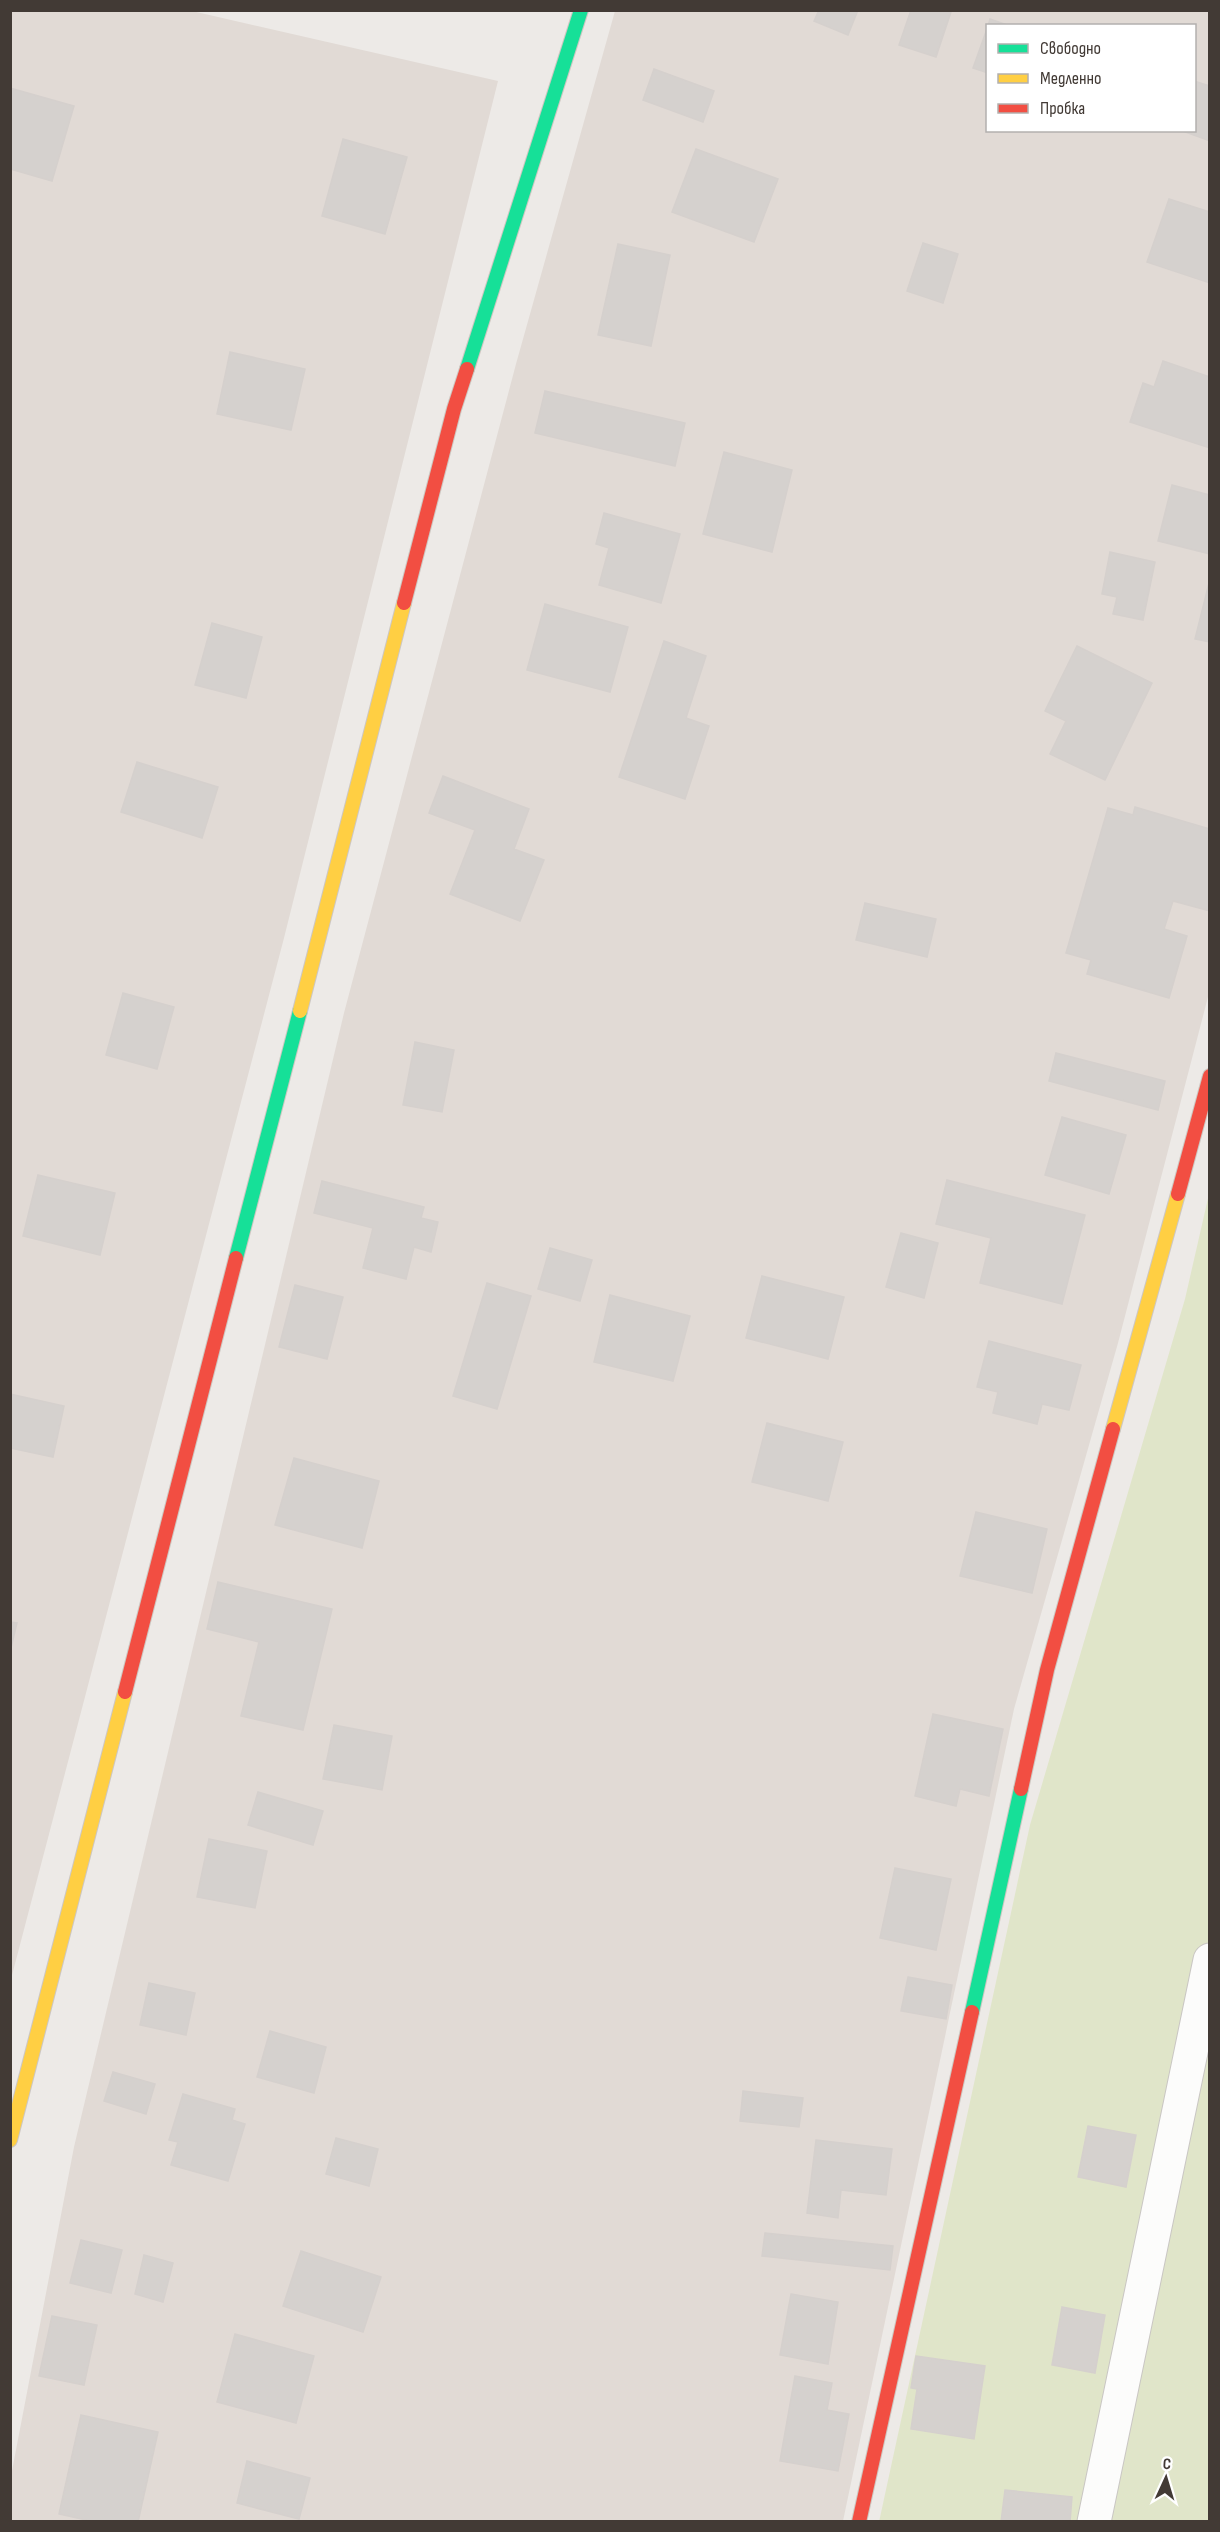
<svg xmlns="http://www.w3.org/2000/svg" width="1220" height="2532" font-family="'Sofia Sans Condensed',sans-serif">
<style>
.residential{fill:#e1dad5;fill-rule:evenodd}
.green{fill:#e0e5c9}
.building{fill:#d5d1ce;stroke:#d5d0cd;stroke-width:1.5}
.lines{fill:none;stroke-linecap:round;stroke-linejoin:round}
.street-casing{stroke:#c9c6c3;stroke-width:35}
.fast-casing{stroke:#cdc7c1;stroke-width:16}
.slow-casing{stroke:#cdc7c1;stroke-width:16}
.jam-casing{stroke:#cdc7c1;stroke-width:16}
.street{stroke:#fcfcfb;stroke-width:33}
.fast{stroke:#16e098;stroke-width:14}
.slow{stroke:#ffcf43;stroke-width:14}
.jam{stroke:#f24e42;stroke-width:14}
</style>
<rect width="100%" height="100%" fill="#edeae7"/>
<path class="residential" d="M 11,11 L 192,11 L 498,81 L 284,938 L 11,1979 Z
M 615,11 L 1209,11 L 1209,993 L 1118,1343 L 1014,1709 L 843,2521 L 11,2522 L 11,2476 L 74,2147 L 344,1013 L 516,364 ZM 988,26 L 1194,26 L 1194,130 L 988,130 Z"/>
<path class="green" d="M 1209,1194 L 1209,2521 L 879,2522 L 1030,1825 L 1185,1299 Z"/>
<path class="building" d="M 819,10 L 858,10 L 848,35 L 814,21 Z
M 911,10 L 951,12 L 936,57 L 899,45 Z
M 990,19 L 1010,26 L 988,26 Z
M 988,26 L 988,73 L 973,68 Z
M 654,69 L 714,91 L 703,122 L 643,100 Z
M 1194,81 L 1210,86 L 1210,141 L 1180,130 L 1194,130 Z
M 10,88 L 74,106 L 52,181 L 10,169 Z
M 343,139 L 407,157 L 385,234 L 322,216 Z
M 696,149 L 778,179 L 754,242 L 672,212 Z
M 1169,199 L 1210,212 L 1210,283 L 1147,262 Z
M 923,243 L 958,254 L 943,303 L 907,291 Z
M 618,244 L 670,255 L 651,346 L 598,335 Z
M 230,352 L 305,369 L 291,430 L 217,414 Z
M 1163,361 L 1210,377 L 1210,448 L 1130,422 L 1143,383 L 1154,387 Z
M 545,391 L 685,423 L 675,466 L 535,433 Z
M 724,452 L 792,470 L 772,552 L 703,534 Z
M 1172,485 L 1210,495 L 1210,554 L 1158,541 Z
M 604,513 L 680,534 L 661,603 L 599,585 L 609,548 L 596,544 Z
M 1110,552 L 1155,562 L 1143,620 L 1113,614 L 1117,597 L 1102,594 Z
M 1210,579 L 1210,642 L 1195,639 Z
M 545,604 L 628,627 L 610,692 L 527,670 Z
M 212,623 L 262,637 L 246,698 L 195,685 Z
M 664,641 L 706,656 L 686,718 L 709,726 L 685,799 L 619,777 Z
M 1077,646 L 1152,683 L 1105,780 L 1050,754 L 1066,721 L 1045,711 Z
M 137,762 L 218,787 L 202,838 L 121,812 Z
M 443,776 L 529,809 L 514,849 L 544,860 L 520,921 L 450,894 L 475,830 L 429,813 Z
M 1135,807 L 1210,829 L 1210,911 L 1173,901 L 1164,929 L 1187,936 L 1169,998 L 1087,974 L 1091,960 L 1066,953 L 1108,808 L 1133,815 Z
M 865,903 L 936,919 L 927,957 L 856,940 Z
M 123,993 L 174,1007 L 157,1069 L 106,1055 Z
M 415,1042 L 454,1050 L 442,1112 L 403,1105 Z
M 1056,1053 L 1165,1081 L 1158,1110 L 1049,1081 Z
M 1062,1117 L 1126,1135 L 1109,1194 L 1045,1175 Z
M 38,1175 L 115,1193 L 100,1255 L 23,1236 Z
M 947,1180 L 1085,1215 L 1062,1304 L 980,1283 L 991,1238 L 936,1224 Z
M 322,1181 L 424,1207 L 421,1218 L 438,1222 L 431,1252 L 414,1247 L 406,1279 L 363,1268 L 373,1228 L 314,1213 Z
M 901,1233 L 938,1243 L 924,1298 L 886,1287 Z
M 550,1248 L 592,1260 L 580,1301 L 538,1289 Z
M 762,1276 L 844,1297 L 828,1359 L 746,1338 Z
M 487,1283 L 531,1296 L 497,1409 L 453,1396 Z
M 295,1285 L 343,1297 L 327,1359 L 279,1347 Z
M 610,1295 L 690,1316 L 673,1381 L 594,1362 Z
M 989,1341 L 1081,1365 L 1069,1410 L 1042,1404 L 1037,1424 L 993,1413 L 998,1392 L 977,1387 Z
M 10,1394 L 64,1406 L 53,1457 L 10,1448 Z
M 767,1423 L 843,1442 L 828,1501 L 752,1482 Z
M 294,1458 L 379,1481 L 362,1548 L 275,1525 Z
M 976,1512 L 1047,1529 L 1032,1593 L 960,1576 Z
M 218,1582 L 332,1609 L 303,1730 L 241,1716 L 259,1642 L 207,1629 Z
M 10,1622 L 17,1623 L 10,1652 Z
M 933,1714 L 1003,1729 L 989,1796 L 960,1789 L 956,1806 L 915,1796 Z
M 334,1725 L 392,1736 L 382,1790 L 323,1779 Z
M 258,1792 L 323,1811 L 313,1845 L 248,1825 Z
M 209,1839 L 267,1851 L 255,1908 L 197,1897 Z
M 895,1868 L 951,1879 L 936,1950 L 880,1938 Z
M 908,1977 L 952,1985 L 946,2019 L 901,2011 Z
M 149,1983 L 195,1993 L 186,2035 L 140,2025 Z
M 270,2031 L 326,2047 L 314,2093 L 257,2077 Z
M 113,2072 L 155,2084 L 146,2114 L 104,2101 Z
M 743,2091 L 803,2098 L 799,2127 L 740,2121 Z
M 183,2094 L 235,2109 L 232,2120 L 245,2124 L 228,2181 L 171,2165 L 178,2142 L 169,2140 Z
M 1088,2126 L 1136,2135 L 1126,2187 L 1078,2177 Z
M 336,2138 L 378,2149 L 369,2186 L 326,2174 Z
M 816,2140 L 892,2149 L 886,2195 L 841,2190 L 838,2218 L 807,2213 Z
M 765,2233 L 893,2246 L 890,2270 L 762,2256 Z
M 81,2240 L 122,2250 L 111,2293 L 70,2283 Z
M 301,2251 L 381,2277 L 363,2332 L 283,2306 Z
M 144,2255 L 173,2263 L 163,2302 L 135,2294 Z
M 791,2294 L 838,2302 L 828,2364 L 780,2355 Z
M 1062,2307 L 1105,2315 L 1095,2373 L 1052,2365 Z
M 52,2316 L 97,2325 L 84,2385 L 39,2376 Z
M 235,2334 L 314,2356 L 296,2423 L 217,2402 Z
M 916,2356 L 985,2366 L 974,2439 L 911,2429 L 917,2389 L 911,2388 Z
M 795,2376 L 832,2383 L 827,2410 L 849,2414 L 838,2471 L 780,2461 Z
M 81,2415 L 158,2432 L 138,2522 L 95,2522 L 59,2514 Z
M 247,2461 L 310,2478 L 299,2519 L 237,2503 Z
M 1005,2490 L 1072,2497 L 1070,2522 L 1001,2522 Z"/>
<g class="lines">
<g class="street-casing">
<path id="street" d="M 1094,2522 L 1210,1960"/>
</g>
<g class="fast-casing">
<path id="fast" d="M 467,369 L 581,10
M 236,1258 L 300,1011
M 972,2012 L 1021,1789"/>
</g>
<g class="slow-casing">
<path id="slow" d="M 300,1011 L 404,603
M 1113,1429 L 1178,1194
M 10,2140 L 125,1692"/>
</g>
<g class="jam-casing">
<path id="jam" d="M 404,603 L 454,409 L 467,369
M 1178,1194 L 1210,1076
M 125,1692 L 236,1258
M 1021,1789 L 1047,1670 L 1113,1429
M 859,2522 L 972,2012"/>
</g>
<use href="#street" class="street"/>
<use href="#fast" class="fast"/>
<use href="#slow" class="slow"/>
<use href="#jam" class="jam"/>
</g>
<rect width="1220" height="2532" fill="none" stroke="#423a35" stroke-width="24"/>
<rect x="986" y="24" width="210" height="108" fill="#ffffff" stroke="#b3b0ae" stroke-width="1.5"/>
<rect x="998" y="44" width="30" height="9" fill="#16e098" stroke="#b3b0ae" stroke-width="1.5"/>
<text x="1040" y="54" font-size="18" fill="#423a35">Свободно</text>
<rect x="998" y="74" width="30" height="9" fill="#ffcf43" stroke="#b3b0ae" stroke-width="1.5"/>
<text x="1040" y="84" font-size="18" fill="#423a35">Медленно</text>
<rect x="998" y="104" width="30" height="9" fill="#f24e42" stroke="#b3b0ae" stroke-width="1.5"/>
<text x="1040" y="114" font-size="18" fill="#423a35">Пробка</text>
<g transform="translate(1166 2478) rotate(4)" stroke="#ffffff" stroke-width="4.5" paint-order="stroke">
<path d="M0-4.5L10 22L0 15L-10 22Z" fill="#423a35"/>
<text y="-9" font-size="16" font-weight="bold" text-anchor="middle" fill="#423a35">С</text>
</g>
</svg>
